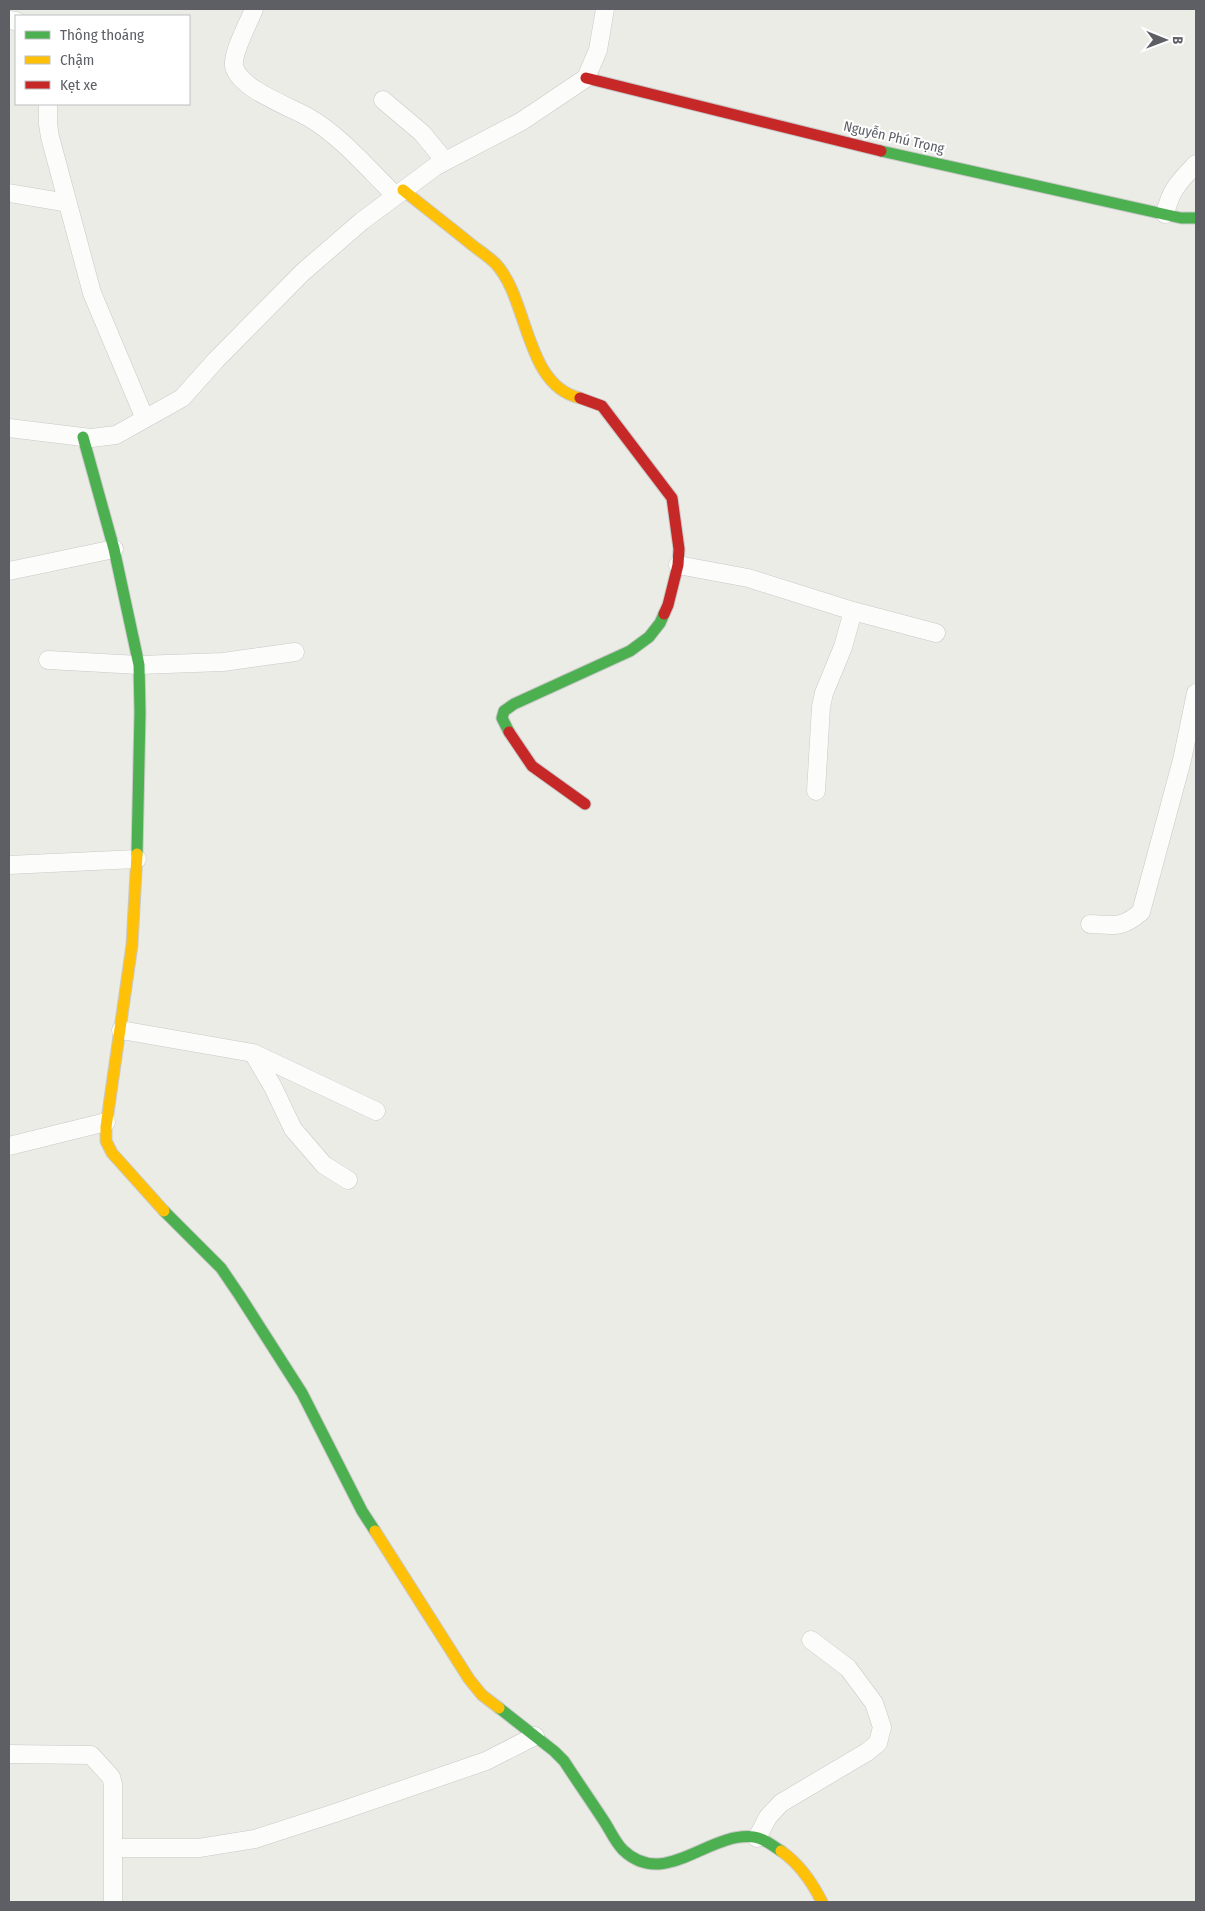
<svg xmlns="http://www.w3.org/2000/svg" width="1205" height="1911" font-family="'Fira Sans Condensed',sans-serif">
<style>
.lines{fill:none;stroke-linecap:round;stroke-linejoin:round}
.street-casing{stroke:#c8c8c8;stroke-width:19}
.fast-casing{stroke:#c9c9c9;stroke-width:13}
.slow-casing{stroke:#c9c9c9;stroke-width:13}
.jam-casing{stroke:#c9c9c9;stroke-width:13}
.street{stroke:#fcfcfb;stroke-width:18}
.fast{stroke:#4caf50;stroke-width:11}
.slow{stroke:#ffc107;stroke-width:11}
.jam{stroke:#c62828;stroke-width:11}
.labels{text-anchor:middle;stroke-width:4;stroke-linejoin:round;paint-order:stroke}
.street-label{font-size:14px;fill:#5d5f65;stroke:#fff}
</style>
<rect width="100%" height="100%" fill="#ecece7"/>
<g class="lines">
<g class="street-casing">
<path id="street" d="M 254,9 C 249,22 232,53 234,66 C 239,89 289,106 308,117 C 341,136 368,169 396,196
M 9,20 L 16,21
M 383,100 L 422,133 L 445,161
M 48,104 L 48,124 L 50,137 L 92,293 L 145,419
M 9,193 L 68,203
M 1165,214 C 1171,189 1179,182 1196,164
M 9,428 L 91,438 L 116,435 L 182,398 L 216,360 L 303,272 L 362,221 L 436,166 L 522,121 L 586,78 L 598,50 L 605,9
M 678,565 L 748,578 L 853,611 L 936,633
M 9,571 L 114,549
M 48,660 L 139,665 L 223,662 L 295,652
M 816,791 L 821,707 L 824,693 L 843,647 L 853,611
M 9,865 L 137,859
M 1090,924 C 1115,925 1121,929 1141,912 L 1182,760 L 1196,693
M 121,1030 L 253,1053 L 376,1111
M 253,1053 L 273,1087 L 293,1129 L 324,1165 L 348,1180
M 9,1146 L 106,1122
M 9,1754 L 91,1755 L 111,1777 L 113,1784 L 113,1902
M 757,1838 L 768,1817 L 781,1803 L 867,1752 L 878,1743 L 882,1727 L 874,1703 L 848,1668 L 811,1640
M 113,1848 L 199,1848 L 255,1839 L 335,1813 L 486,1761 L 535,1736"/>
</g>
<g class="fast-casing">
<path id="fast" d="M 881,151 L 1181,218 L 1196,218
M 83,437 L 114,549 L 139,665 L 140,712 L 137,854
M 509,732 L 502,718 L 504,711 L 514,704 L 630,651 L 649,637 L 660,623 L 664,614
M 164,1211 L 221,1268 L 240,1296 L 302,1393 L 362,1511 L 375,1531
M 499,1708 L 554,1751 L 564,1761 C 577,1781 591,1801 604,1821 C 610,1830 615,1842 623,1850 C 665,1890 708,1831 754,1837 C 764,1838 773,1846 781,1851"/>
</g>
<g class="slow-casing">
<path id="slow" d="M 403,190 C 424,207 445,223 466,240 C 475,248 487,255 496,264 C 529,300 525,386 580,398
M 137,854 L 132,945 L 106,1127 L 106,1141 L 112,1153 L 164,1211
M 375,1531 L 469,1679 L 482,1695 L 499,1708
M 781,1851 C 800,1864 812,1882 822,1902"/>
</g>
<g class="jam-casing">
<path id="jam" d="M 586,78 L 881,151
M 580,398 L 602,406 L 672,498 L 679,549 L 678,565 L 668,605 L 664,614
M 509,732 L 532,766 L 585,804"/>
</g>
<use href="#street" class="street"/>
<use href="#fast" class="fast"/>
<use href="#slow" class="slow"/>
<use href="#jam" class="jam"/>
</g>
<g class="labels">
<g class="street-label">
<text transform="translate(894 137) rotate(13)" y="5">Nguyễn Phú Trọng</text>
</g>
</g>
<rect width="1205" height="1911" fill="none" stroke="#5d5f65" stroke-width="20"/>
<rect x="15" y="15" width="175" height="90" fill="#ffffff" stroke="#bebfc1"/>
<rect x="25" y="31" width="25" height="8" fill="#4caf50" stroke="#bebfc1"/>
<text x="60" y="40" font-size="15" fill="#5d5f65">Thông thoáng</text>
<rect x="25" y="56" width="25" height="8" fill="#ffc107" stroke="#bebfc1"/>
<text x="60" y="65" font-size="15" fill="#5d5f65">Chậm</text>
<rect x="25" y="81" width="25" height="8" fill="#c62828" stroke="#bebfc1"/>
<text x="60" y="90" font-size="15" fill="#5d5f65">Kẹt xe</text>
<g transform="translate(1165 40) rotate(91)" stroke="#ffffff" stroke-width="4" paint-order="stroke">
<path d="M0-4L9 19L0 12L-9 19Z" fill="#5d5f65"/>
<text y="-8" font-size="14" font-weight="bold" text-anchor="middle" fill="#5d5f65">B</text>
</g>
</svg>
